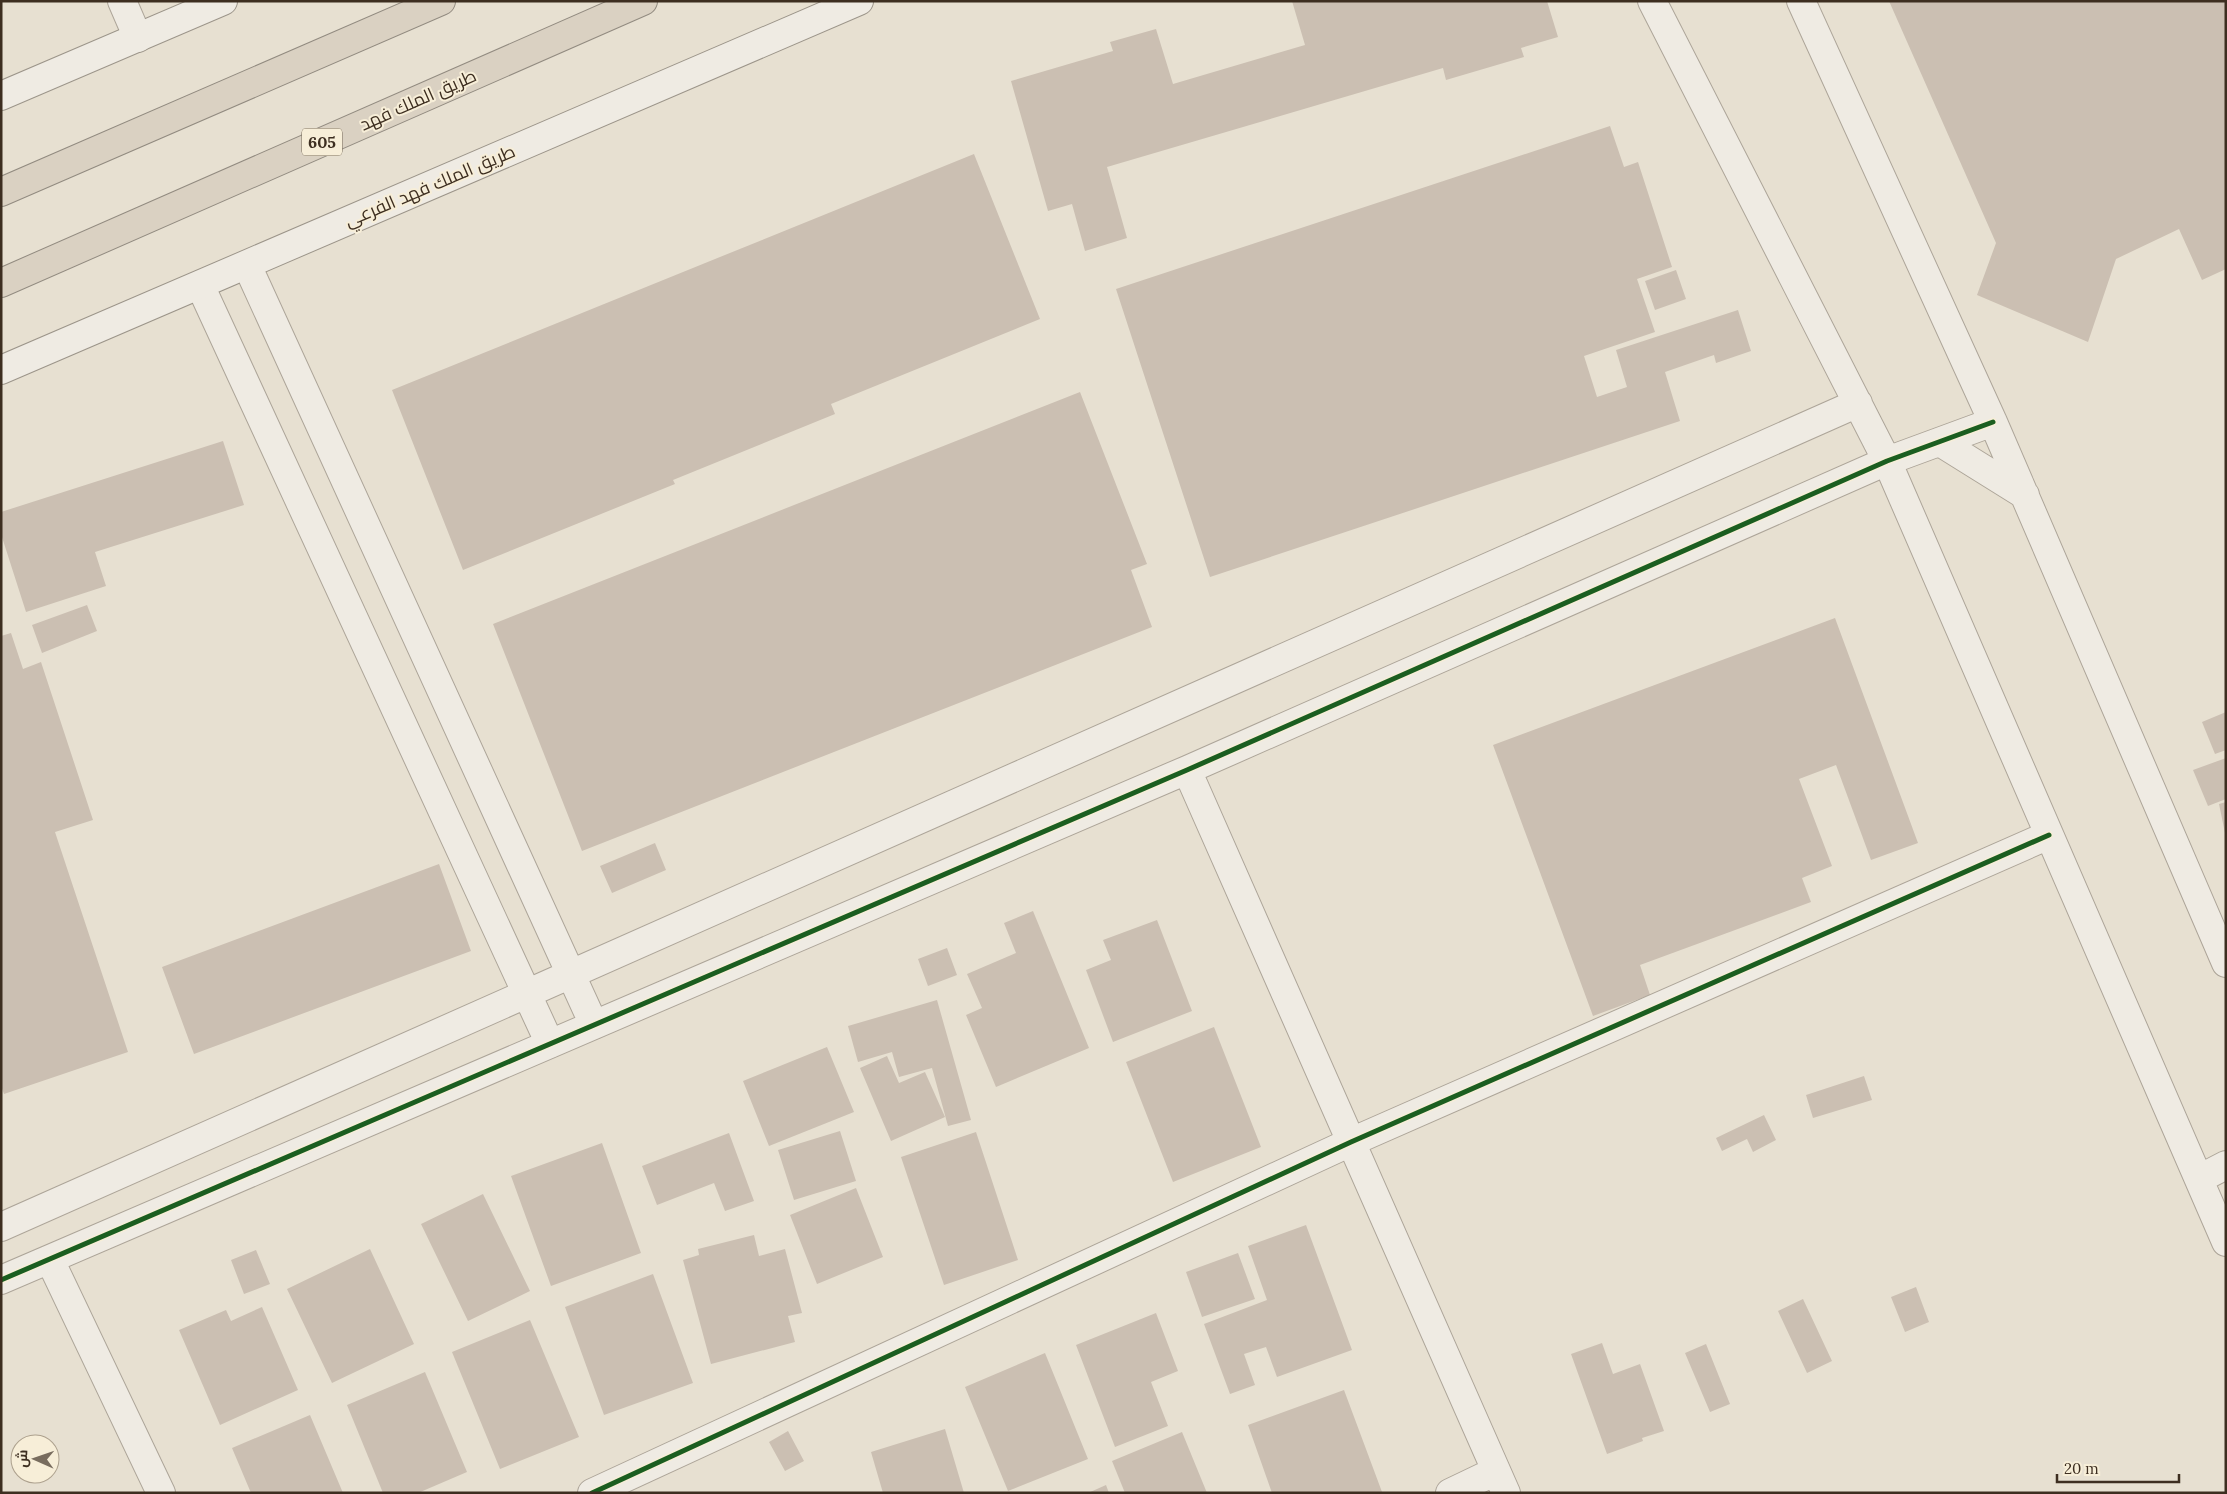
<svg xmlns="http://www.w3.org/2000/svg" width="2227" height="1494" font-family="Lora,Cairo,serif">
<style>
.building{fill:#cbbfb2}
.lines{fill:none;stroke-linecap:round;stroke-linejoin:round}
.minor-casing{stroke:#ada599;stroke-width:30}
.secondary-casing{stroke:#9c958a;stroke-width:30}
.motorway-casing{stroke:#928b80;stroke-width:30}
.minor{stroke:#efebe3;stroke-width:28}
.secondary{stroke:#efebe3;stroke-width:28}
.motorway{stroke:#dad1c2;stroke-width:28}
.cycleway-casing{stroke:#f7eed8;stroke-width:8}
.cycleway{stroke:#1b5e20;stroke-width:5}
.labels{text-anchor:middle;stroke-width:4;stroke-linejoin:round;paint-order:stroke}
.shield{fill:#f7eed8;stroke:#756857;stroke-width:1}
.shield-label{font-size:16px;font-weight:bold;fill:#3d2e20}
.street-label{font-size:18px;fill:#3d2e20;stroke:#f7eed8}
</style>
<rect width="100%" height="100%" fill="#e7e0d1"/>
<path class="building" d="M 1292,1 L 1547,1 L 1558,37 L 1521,48 L 1524,57 L 1446,80 L 1443,68 L 1107,167 L 1127,238 L 1085,251 L 1072,204 L 1048,211 L 1011,81 L 1113,51 L 1110,42 L 1156,29 L 1173,84 L 1305,45 Z
M 1889,1 L 2226,1 L 2226,269 L 2202,280 L 2179,229 L 2116,259 L 2088,342 L 1977,295 L 1996,243 Z
M 1610,126 L 1624,167 L 1638,162 L 1672,267 L 1637,279 L 1655,332 L 1584,356 L 1597,397 L 1627,387 L 1616,350 L 1738,310 L 1751,351 L 1716,363 L 1714,355 L 1665,372 L 1680,421 L 1210,577 L 1116,289 Z
M 974,154 L 1040,319 L 831,404 L 835,414 L 673,480 L 675,484 L 463,570 L 392,390 Z
M 1676,270 L 1686,299 L 1655,310 L 1645,281 Z
M 1080,392 L 1147,564 L 1131,570 L 1152,627 L 582,851 L 493,624 Z
M 223,441 L 244,505 L 95,552 L 106,586 L 26,612 L 1,534 L 1,512 Z
M 87,605 L 97,631 L 42,653 L 32,625 Z
M 1835,618 L 1918,843 L 1871,860 L 1836,765 L 1799,779 L 1832,866 L 1802,878 L 1811,902 L 1640,965 L 1650,995 L 1593,1016 L 1493,745 Z
M 11,633 L 23,669 L 41,662 L 93,820 L 55,832 L 128,1052 L 4,1094 L 1,1086 L 1,636 Z
M 2226,712 L 2226,750 L 2215,754 L 2202,722 Z
M 2226,758 L 2226,799 L 2208,806 L 2193,770 Z
M 2226,802 L 2226,833 L 2225,833 L 2219,804 Z
M 655,843 L 666,870 L 612,893 L 600,866 Z
M 439,864 L 471,951 L 194,1054 L 162,967 Z
M 1033,911 L 1089,1048 L 996,1087 L 966,1015 L 982,1008 L 967,974 L 1016,953 L 1004,923 Z
M 1157,920 L 1192,1011 L 1113,1042 L 1086,970 L 1111,960 L 1103,940 Z
M 947,948 L 957,975 L 928,986 L 918,959 Z
M 937,1000 L 971,1120 L 948,1126 L 932,1068 L 899,1077 L 892,1052 L 858,1062 L 848,1026 Z
M 1214,1027 L 1261,1147 L 1173,1182 L 1126,1062 Z
M 827,1047 L 854,1112 L 769,1146 L 743,1081 Z
M 887,1056 L 899,1083 L 925,1072 L 945,1117 L 891,1141 L 860,1068 Z
M 1864,1076 L 1872,1100 L 1813,1118 L 1806,1095 Z
M 1764,1115 L 1776,1140 L 1753,1152 L 1747,1139 L 1722,1151 L 1716,1138 Z
M 840,1131 L 856,1181 L 794,1200 L 778,1150 Z
M 976,1132 L 1018,1260 L 944,1285 L 901,1157 Z
M 729,1133 L 754,1201 L 725,1211 L 714,1183 L 657,1205 L 642,1166 Z
M 602,1143 L 641,1253 L 551,1286 L 511,1176 Z
M 856,1188 L 883,1257 L 817,1284 L 790,1215 Z
M 483,1194 L 530,1291 L 468,1321 L 421,1224 Z
M 1306,1225 L 1352,1350 L 1277,1377 L 1266,1347 L 1244,1354 L 1255,1385 L 1230,1394 L 1204,1324 L 1267,1300 L 1248,1246 Z
M 754,1235 L 759,1256 L 785,1249 L 802,1313 L 788,1316 L 795,1342 L 711,1364 L 683,1260 L 699,1255 L 698,1249 Z
M 370,1249 L 414,1344 L 332,1383 L 287,1289 Z
M 256,1250 L 270,1284 L 244,1294 L 231,1260 Z
M 1238,1253 L 1255,1299 L 1202,1317 L 1186,1272 Z
M 653,1274 L 693,1383 L 604,1415 L 565,1307 Z
M 1916,1287 L 1929,1322 L 1905,1332 L 1891,1297 Z
M 1803,1299 L 1832,1361 L 1807,1373 L 1778,1311 Z
M 262,1307 L 298,1390 L 220,1425 L 179,1330 L 226,1310 L 231,1321 Z
M 1156,1313 L 1178,1371 L 1151,1382 L 1168,1426 L 1115,1447 L 1076,1345 Z
M 530,1320 L 579,1437 L 500,1469 L 452,1352 Z
M 1602,1343 L 1613,1374 L 1640,1364 L 1664,1431 L 1642,1438 L 1643,1441 L 1607,1454 L 1571,1354 Z
M 1706,1344 L 1730,1404 L 1710,1412 L 1685,1353 Z
M 1045,1353 L 1088,1459 L 1008,1491 L 965,1387 Z
M 425,1372 L 467,1472 L 418,1493 L 383,1493 L 347,1405 Z
M 1344,1390 L 1382,1492 L 1272,1493 L 1248,1425 Z
M 310,1415 L 343,1493 L 251,1493 L 232,1448 Z
M 945,1429 L 964,1493 L 883,1493 L 871,1452 Z
M 788,1431 L 804,1461 L 785,1471 L 769,1442 Z
M 1182,1432 L 1207,1493 L 1125,1493 L 1112,1461 Z
M 1106,1485 L 1109,1493 L 1088,1493 Z"/>
<g class="lines">
<g class="minor-casing">
<path id="minor" d="M 122,1 L 138,38
M 1652,1 L 1887,461 L 2226,1242
M 1801,1 L 1993,422 L 2226,963
M 247,265 L 594,1025
M 200,285 L 550,1044
M 1940,442 L 2025,495
M 1187,770 L 1506,1493
M 2199,1179 L 2226,1165
M 1,1227 L 1858,403
M 50,1260 L 161,1493
M 1,1280 L 1187,770 L 1887,461 L 1993,422
M 592,1493 L 1351,1142 L 2049,835
M 1450,1493 L 1496,1471"/>
</g>
<g class="secondary-casing">
<path id="secondary" d="M 1,96 L 223,1
M 1,370 L 859,1"/>
</g>
<g class="motorway-casing">
<path id="motorway" d="M 1,192 L 441,1
M 1,283 L 643,1"/>
</g>
<use href="#minor" class="minor"/>
<use href="#secondary" class="secondary"/>
<use href="#motorway" class="motorway"/>
<g class="cycleway-casing">
<path id="cycleway" d="M 1,1280 L 1187,770 L 1887,461 L 1993,422
M 592,1493 L 1351,1142 L 2049,835"/>
</g>
<use href="#cycleway" class="cycleway"/>
</g>
<g class="labels">
<rect class="shield" x="302" y="128.5" width="40" height="27" rx="4"/>
<g class="shield-label">
<text x="322" y="148">605</text>
</g>
<g class="street-label">
<text transform="translate(418 100) rotate(-24)" y="6">طريق الملك فهد</text>
<text transform="translate(430 186) rotate(-23)" y="6">طريق الملك فهد الفرعي</text>
</g>
</g>
<rect width="2227" height="1494" fill="none" stroke="#3d2e20" stroke-width="5"/>
<g transform="translate(35 1459) rotate(272)"><circle r="24" fill="#f7eed8" stroke="#ada18e"/>
<path d="M0-4L9 19L0 12L-9 19Z" fill="#786c5e"/>
<text y="-8" font-size="14" font-weight="bold" text-anchor="middle" fill="#3d2e20">ش</text>
</g>
<path d="M2057 1474v8h122v-8" fill="none" stroke="#3d2e20" stroke-width="2.5"/>
<text x="2064" y="1474" font-size="15" fill="#3d2e20" stroke="#f7eed8" stroke-width="4" paint-order="stroke">20 m</text>
</svg>
